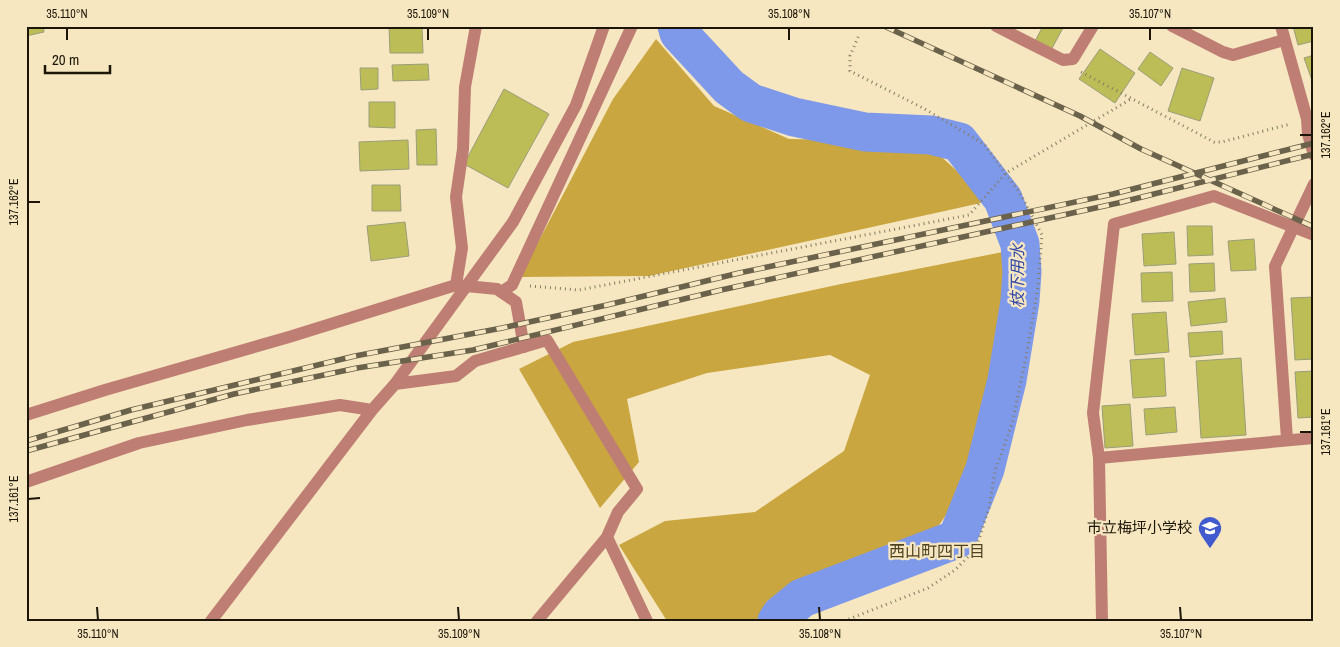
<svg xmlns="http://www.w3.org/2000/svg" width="1340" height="647" font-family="'Archivo Narrow','Noto Sans JP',sans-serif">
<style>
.forest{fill:#c9a640}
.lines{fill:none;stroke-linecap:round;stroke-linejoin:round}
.river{stroke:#7e98ea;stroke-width:39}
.building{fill:#bcbd57;stroke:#9b9d78}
.path{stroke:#857c62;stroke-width:3;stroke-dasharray:1 4;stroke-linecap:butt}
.minor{stroke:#bf7e73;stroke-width:12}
.rail-casing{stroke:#6b624b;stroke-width:5.5}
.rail{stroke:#f6e7c1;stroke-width:4;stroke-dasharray:11;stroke-linecap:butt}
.ticks{fill:none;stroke:#1b1608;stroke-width:2}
.labels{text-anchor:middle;stroke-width:4.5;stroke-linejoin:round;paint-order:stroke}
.poi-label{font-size:15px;fill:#1b1608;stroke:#f6e7c1;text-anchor:end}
.water-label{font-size:16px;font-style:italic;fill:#3247a6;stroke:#f6e7c1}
.neighbourhood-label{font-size:16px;fill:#4f4322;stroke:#f6e7c1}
.neatline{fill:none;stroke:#1b1608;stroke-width:2}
.ticks-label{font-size:12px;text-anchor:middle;fill:#1b1608}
</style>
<rect width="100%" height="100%" fill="#f6e7c1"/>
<path class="forest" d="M 656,39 L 714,106 L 789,139 L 924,141 L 990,201 L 649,276 L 520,277 L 613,99 Z
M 1018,249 L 1006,356 L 977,471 L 932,535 L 767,601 L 759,621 L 667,621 L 619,545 L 665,521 L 755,512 L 844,451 L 870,375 L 830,355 L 707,373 L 627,399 L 639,462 L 600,508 L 519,369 L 573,342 L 841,284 Z"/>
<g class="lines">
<path class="river" d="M 677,26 L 679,33 L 729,87 L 751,103 L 794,117 L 865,132 L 931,135 L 959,142 L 1003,199 L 1020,244 L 1022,272 L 1020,301 L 1007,380 L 985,469 L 957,539 L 802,598 L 781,615 L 777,621"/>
</g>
<path class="building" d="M 26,26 L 43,26 L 44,32 L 26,36 Z
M 389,26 L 422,26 L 423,53 L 390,53 Z
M 1043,26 L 1064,26 L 1050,52 L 1034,43 Z
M 1293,26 L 1314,26 L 1314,41 L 1298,45 Z
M 1100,49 L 1135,73 L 1115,103 L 1079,79 Z
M 1150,52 L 1173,68 L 1161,86 L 1138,69 Z
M 1314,55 L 1314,86 L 1304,58 Z
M 428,64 L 429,80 L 393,81 L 392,65 Z
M 360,68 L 378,68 L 378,89 L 361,90 Z
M 1182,68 L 1214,78 L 1200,121 L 1168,111 Z
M 504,89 L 549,114 L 508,188 L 464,164 Z
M 369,102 L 395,102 L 395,128 L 369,127 Z
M 436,129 L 437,165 L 417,165 L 416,130 Z
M 408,140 L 409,169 L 360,171 L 359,142 Z
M 372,185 L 400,185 L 401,211 L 372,211 Z
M 405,222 L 409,256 L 371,261 L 367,226 Z
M 1187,226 L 1212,226 L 1213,255 L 1188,256 Z
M 1174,232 L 1176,264 L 1144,266 L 1142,234 Z
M 1254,239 L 1256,270 L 1231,271 L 1228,241 Z
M 1214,263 L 1215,291 L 1190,292 L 1189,264 Z
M 1172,272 L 1173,301 L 1142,302 L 1141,273 Z
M 1314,297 L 1314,359 L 1295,360 L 1291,298 Z
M 1225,298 L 1227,322 L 1191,326 L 1188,302 Z
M 1166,312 L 1169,352 L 1135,355 L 1132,314 Z
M 1222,331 L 1223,354 L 1190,357 L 1188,333 Z
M 1164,358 L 1166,396 L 1133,398 L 1130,360 Z
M 1241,358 L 1246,435 L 1201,438 L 1196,361 Z
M 1314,371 L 1314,417 L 1298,418 L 1295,372 Z
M 1130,404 L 1133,446 L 1105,448 L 1102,406 Z
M 1175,407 L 1177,432 L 1146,435 L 1144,409 Z"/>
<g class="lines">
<path class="path" d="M 1081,72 L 1214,142 L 1222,142 L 1290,124
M 530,286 L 579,290 L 969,215 L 1006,173 L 1131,99
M 844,621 L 928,588 L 955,570 L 974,551 L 978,542 L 989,508 L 995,471 L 1012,424 L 1026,357 L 1038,287 L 1042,235 L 1020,193 L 984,144 L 923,108 L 850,71 L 850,56 L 859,35"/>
<path class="minor" d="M 996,26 L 1063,60 L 1073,59 L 1093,26
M 1172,26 L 1223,52 L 1233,55 L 1284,40
M 1281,26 L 1307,119 L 1308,134 L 1314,155
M 456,285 L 462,248 L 456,197 L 463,149 L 465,87 L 476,26
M 501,292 L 512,285 L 632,26
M 395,384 L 456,376 L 475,361 L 547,340 L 637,489 L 618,512 L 607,537 L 537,621
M 26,415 L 105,390 L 289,337 L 456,285 L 497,289 L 516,302 L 524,347
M 1287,439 L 1275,266 L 1314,184
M 1099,458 L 1314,438
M 26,482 L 139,443 L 247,420 L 340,405 L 372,410
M 607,537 L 647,621
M 211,621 L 372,410 L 395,384 L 513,222 L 576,105 L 604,26
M 1102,621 L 1099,458 L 1093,413 L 1114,224 L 1214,196 L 1314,235"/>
<g class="rail-casing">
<path id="rail" d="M 884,26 L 1080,116 L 1141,149 L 1314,227
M 26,441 L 131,410 L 355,356 L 502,328 L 607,305 L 739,273 L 1113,194 L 1314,143
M 26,451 L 234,394 L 357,368 L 473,350 L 721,290 L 1118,203 L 1314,154"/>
</g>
<use href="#rail" class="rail"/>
</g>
<path class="ticks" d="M 67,28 L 67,40M 428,28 L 428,40M 789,28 L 789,40M 1150,28 L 1150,40M 1300,135 L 1312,135M 28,202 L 40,202M 1300,432 L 1312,432M 28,499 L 40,498M 97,607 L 98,620M 458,607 L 459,620M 819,607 L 820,620M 1180,607 L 1181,620"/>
<defs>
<g id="school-pin" transform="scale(1.25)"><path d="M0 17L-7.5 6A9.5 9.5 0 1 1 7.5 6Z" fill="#415bce" stroke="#f6e7c1"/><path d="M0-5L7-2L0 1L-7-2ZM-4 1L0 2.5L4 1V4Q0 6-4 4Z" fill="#fff"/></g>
</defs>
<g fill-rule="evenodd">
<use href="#school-pin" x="1210" y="528"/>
</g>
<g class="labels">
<g class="poi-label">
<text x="1192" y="533">市立梅坪小学校</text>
</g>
<g class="water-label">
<text transform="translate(1017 276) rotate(-90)" y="6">枝下用水</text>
</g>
<g class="neighbourhood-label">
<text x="937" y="557">西山町四丁目</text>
</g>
</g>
<rect width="1340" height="647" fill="none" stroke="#f6e7c1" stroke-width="55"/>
<path d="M45 65v8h65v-8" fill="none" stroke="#1b1608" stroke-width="2.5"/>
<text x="52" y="65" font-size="15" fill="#1b1608" stroke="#f6e7c1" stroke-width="4" paint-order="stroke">20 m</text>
<rect x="28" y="28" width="1284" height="592" class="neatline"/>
<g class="ticks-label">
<text x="67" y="18">35.110°N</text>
<text x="428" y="18">35.109°N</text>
<text x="789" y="18">35.108°N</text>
<text x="1150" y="18">35.107°N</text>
<text transform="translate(1326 135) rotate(-90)" y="4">137.162°E</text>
<text transform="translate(14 202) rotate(-90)" y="4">137.162°E</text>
<text transform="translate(1326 432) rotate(-90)" y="4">137.161°E</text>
<text transform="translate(14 499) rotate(-90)" y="4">137.161°E</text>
<text x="98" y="638">35.110°N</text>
<text x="459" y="638">35.109°N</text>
<text x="820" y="638">35.108°N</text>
<text x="1181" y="638">35.107°N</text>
</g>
</svg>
